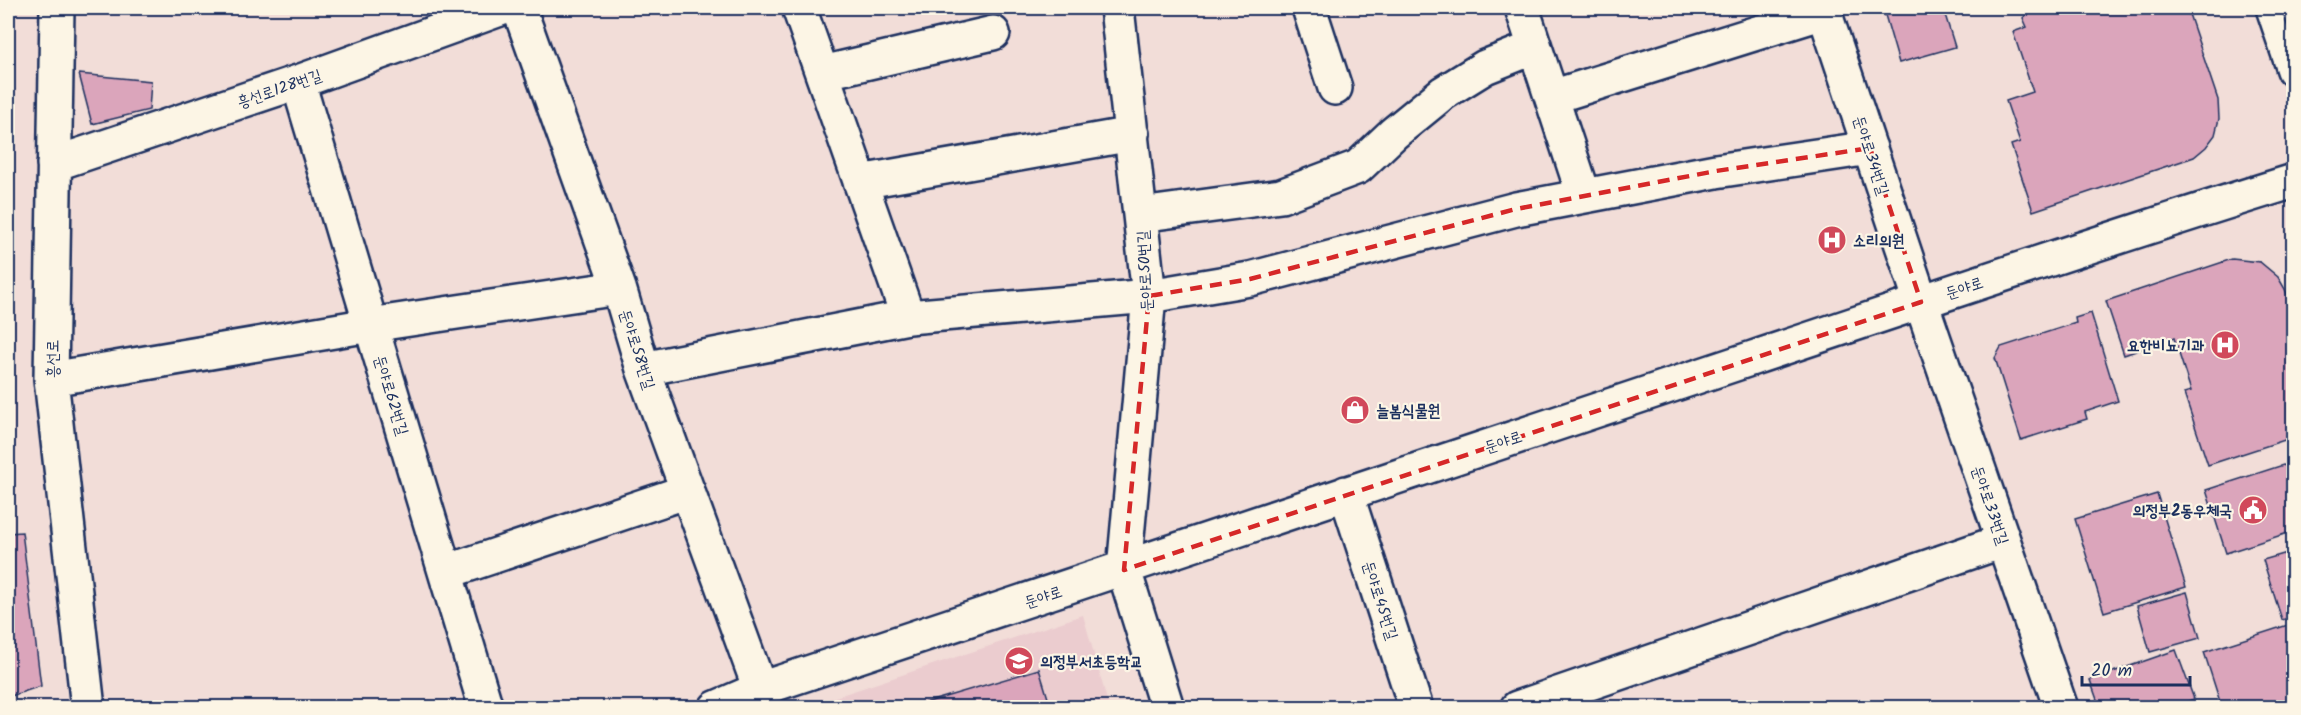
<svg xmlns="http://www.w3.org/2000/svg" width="2301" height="715" font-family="Kalam,'Poor Story',sans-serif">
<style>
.built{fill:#ebcccf}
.building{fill:#dba5bb;stroke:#1b2f5e;stroke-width:1.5}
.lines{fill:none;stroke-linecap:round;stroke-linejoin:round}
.minor-casing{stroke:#1b2f5e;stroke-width:38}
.minor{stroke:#fcf5e5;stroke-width:33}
.tram{stroke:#1b2f5e;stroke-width:1.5}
.marked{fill:none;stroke:#d62828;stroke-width:4.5;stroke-dasharray:12 8;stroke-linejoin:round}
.labels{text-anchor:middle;stroke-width:4.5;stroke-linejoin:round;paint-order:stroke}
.street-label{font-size:16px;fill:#1b2f5e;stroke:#fcf5e5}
.poi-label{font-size:16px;font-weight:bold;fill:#1b2f5e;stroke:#fcf5e5;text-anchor:start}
</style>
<rect width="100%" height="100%" fill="#f2ddd8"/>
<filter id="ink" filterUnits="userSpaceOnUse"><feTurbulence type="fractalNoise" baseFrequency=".0167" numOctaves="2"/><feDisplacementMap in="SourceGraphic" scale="12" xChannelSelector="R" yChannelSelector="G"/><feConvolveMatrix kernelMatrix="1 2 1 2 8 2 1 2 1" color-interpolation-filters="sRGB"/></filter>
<g filter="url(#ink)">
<path class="built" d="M 1083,615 L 1109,707 L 802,708 Z"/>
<path class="building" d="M 1883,8 L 1943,8 L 1955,47 L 1899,63 Z
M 2033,8 L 2187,8 L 2218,100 L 2219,119 L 2215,135 L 2206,147 L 2194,157 L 2033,211 L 2011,145 L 2020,142 L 2006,101 L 2033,92 L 2013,32 L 2027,27 L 2023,18 Z
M 79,74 L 151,81 L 149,110 L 92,124 Z
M 2232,259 L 2260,262 L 2278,277 L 2285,289 L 2294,313 L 2294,437 L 2208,465 L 2184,393 L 2191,391 L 2174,338 L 2124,355 L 2106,301 Z
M 2091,313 L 2118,401 L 2085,412 L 2087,419 L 2021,440 L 1995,358 L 2001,347 L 2076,323 L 2075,318 Z
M 2283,465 L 2294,470 L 2294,531 L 2226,553 L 2206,490 Z
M 2157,494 L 2186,587 L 2104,612 L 2075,519 Z
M 22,532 L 41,686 L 8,697 L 8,533 Z
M 2294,551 L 2294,616 L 2282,620 L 2263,560 Z
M 2187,592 L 2200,638 L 2150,652 L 2137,606 Z
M 2294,623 L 2294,708 L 2222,708 L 2204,652 Z
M 2176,650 L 2194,699 L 2170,708 L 2100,708 L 2090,680 Z
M 1039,669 L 1051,708 L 908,708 Z"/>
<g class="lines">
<g class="minor-casing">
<path id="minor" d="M 57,8 L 51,379 L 88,708
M 519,8 L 619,288 L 643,369 L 760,689
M 799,8 L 908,317
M 1117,8 L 1149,296 L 1124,570 L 1167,708
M 1309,8 L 1335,88
M 1522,8 L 1584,196
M 1823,8 L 1921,302 L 2061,708
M 2273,8 L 2294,70
M 822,73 L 993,33
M 298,82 L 486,708
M 1552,97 L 1824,12
M 54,164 L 298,82 L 503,8
M 860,182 L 1132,134
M 1140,215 L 1281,196 L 1358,167 L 1394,133 L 1443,93 L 1485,67 L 1535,47
M 643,369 L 908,317 L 1149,296 L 1250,279 L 1516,209 L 1716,171 L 1870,148
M 51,379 L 370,325 L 619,288
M 1346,493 L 1416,708
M 446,572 L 688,491
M 716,708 L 760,689 C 1092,580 1422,468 1753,358 C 1933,298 2112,237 2294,181
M 1517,708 L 2003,541"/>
</g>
<use href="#minor" class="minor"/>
<path class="tram" d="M 2281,8 L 2294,44"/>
</g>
</g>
<path class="marked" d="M 1870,148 L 1921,302 L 1124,570 L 1149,296 L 1250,279 L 1516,209 L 1716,171 Z"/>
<defs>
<g id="hospital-disc" transform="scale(1.5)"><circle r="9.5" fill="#d1495b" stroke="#fcf5e5"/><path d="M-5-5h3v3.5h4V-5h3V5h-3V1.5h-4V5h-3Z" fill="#fff"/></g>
<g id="shop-disc" transform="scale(1.5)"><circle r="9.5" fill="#d1495b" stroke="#fcf5e5"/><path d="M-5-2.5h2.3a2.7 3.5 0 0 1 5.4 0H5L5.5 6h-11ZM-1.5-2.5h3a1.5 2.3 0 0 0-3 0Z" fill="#fff"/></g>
<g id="civic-disc" transform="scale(1.5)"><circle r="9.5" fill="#d1495b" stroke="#fcf5e5"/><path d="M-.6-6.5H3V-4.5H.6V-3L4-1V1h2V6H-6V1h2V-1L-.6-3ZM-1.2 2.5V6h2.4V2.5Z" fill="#fff"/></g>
<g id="school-disc" transform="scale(1.5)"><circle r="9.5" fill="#d1495b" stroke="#fcf5e5"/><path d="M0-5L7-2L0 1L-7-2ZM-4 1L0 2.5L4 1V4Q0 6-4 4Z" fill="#fff"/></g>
</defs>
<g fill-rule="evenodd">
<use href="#hospital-disc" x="1832" y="240"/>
<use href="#hospital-disc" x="2225" y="345"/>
<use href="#shop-disc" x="1355" y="410"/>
<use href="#civic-disc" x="2253" y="510"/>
<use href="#school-disc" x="1019" y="661"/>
</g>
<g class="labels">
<g class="street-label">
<text transform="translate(279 88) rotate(-19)" y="6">흥선로128번길</text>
<text transform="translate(1872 155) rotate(72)" y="6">둔야로34번길</text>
<text transform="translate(1144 271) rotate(-93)" y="6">둔야로50번길</text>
<text transform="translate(1964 287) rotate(-18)" y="6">둔야로</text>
<text transform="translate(638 349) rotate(72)" y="6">둔야로58번길</text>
<text transform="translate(52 359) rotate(-90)" y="6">흥선로</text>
<text transform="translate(392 395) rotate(73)" y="6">둔야로62번길</text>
<text transform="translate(1503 441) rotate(-18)" y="6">둔야로</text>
<text transform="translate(1991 505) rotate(71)" y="6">둔야로33번길</text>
<text transform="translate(1043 596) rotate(-18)" y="6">둔야로</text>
<text transform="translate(1381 600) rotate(72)" y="6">둔야로45번길</text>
</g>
<g class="poi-label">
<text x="1853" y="246">소리의원</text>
<text x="2204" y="351" text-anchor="end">요한비뇨기과</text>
<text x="1376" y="416">늘봄식물원</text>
<text x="2232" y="516" text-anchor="end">의정부2동우체국</text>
<text x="1040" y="667">의정부서초등학교</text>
</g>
</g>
<rect width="2301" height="715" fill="none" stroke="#fcf5e5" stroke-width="30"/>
<rect x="15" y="15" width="2271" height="685" fill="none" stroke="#1b2f5e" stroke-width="2" filter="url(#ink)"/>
<path d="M2082 676v9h108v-9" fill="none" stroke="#1b2f5e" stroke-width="3"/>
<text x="2091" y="676" font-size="18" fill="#1b2f5e" stroke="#fcf5e5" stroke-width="4.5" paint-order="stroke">20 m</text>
</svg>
